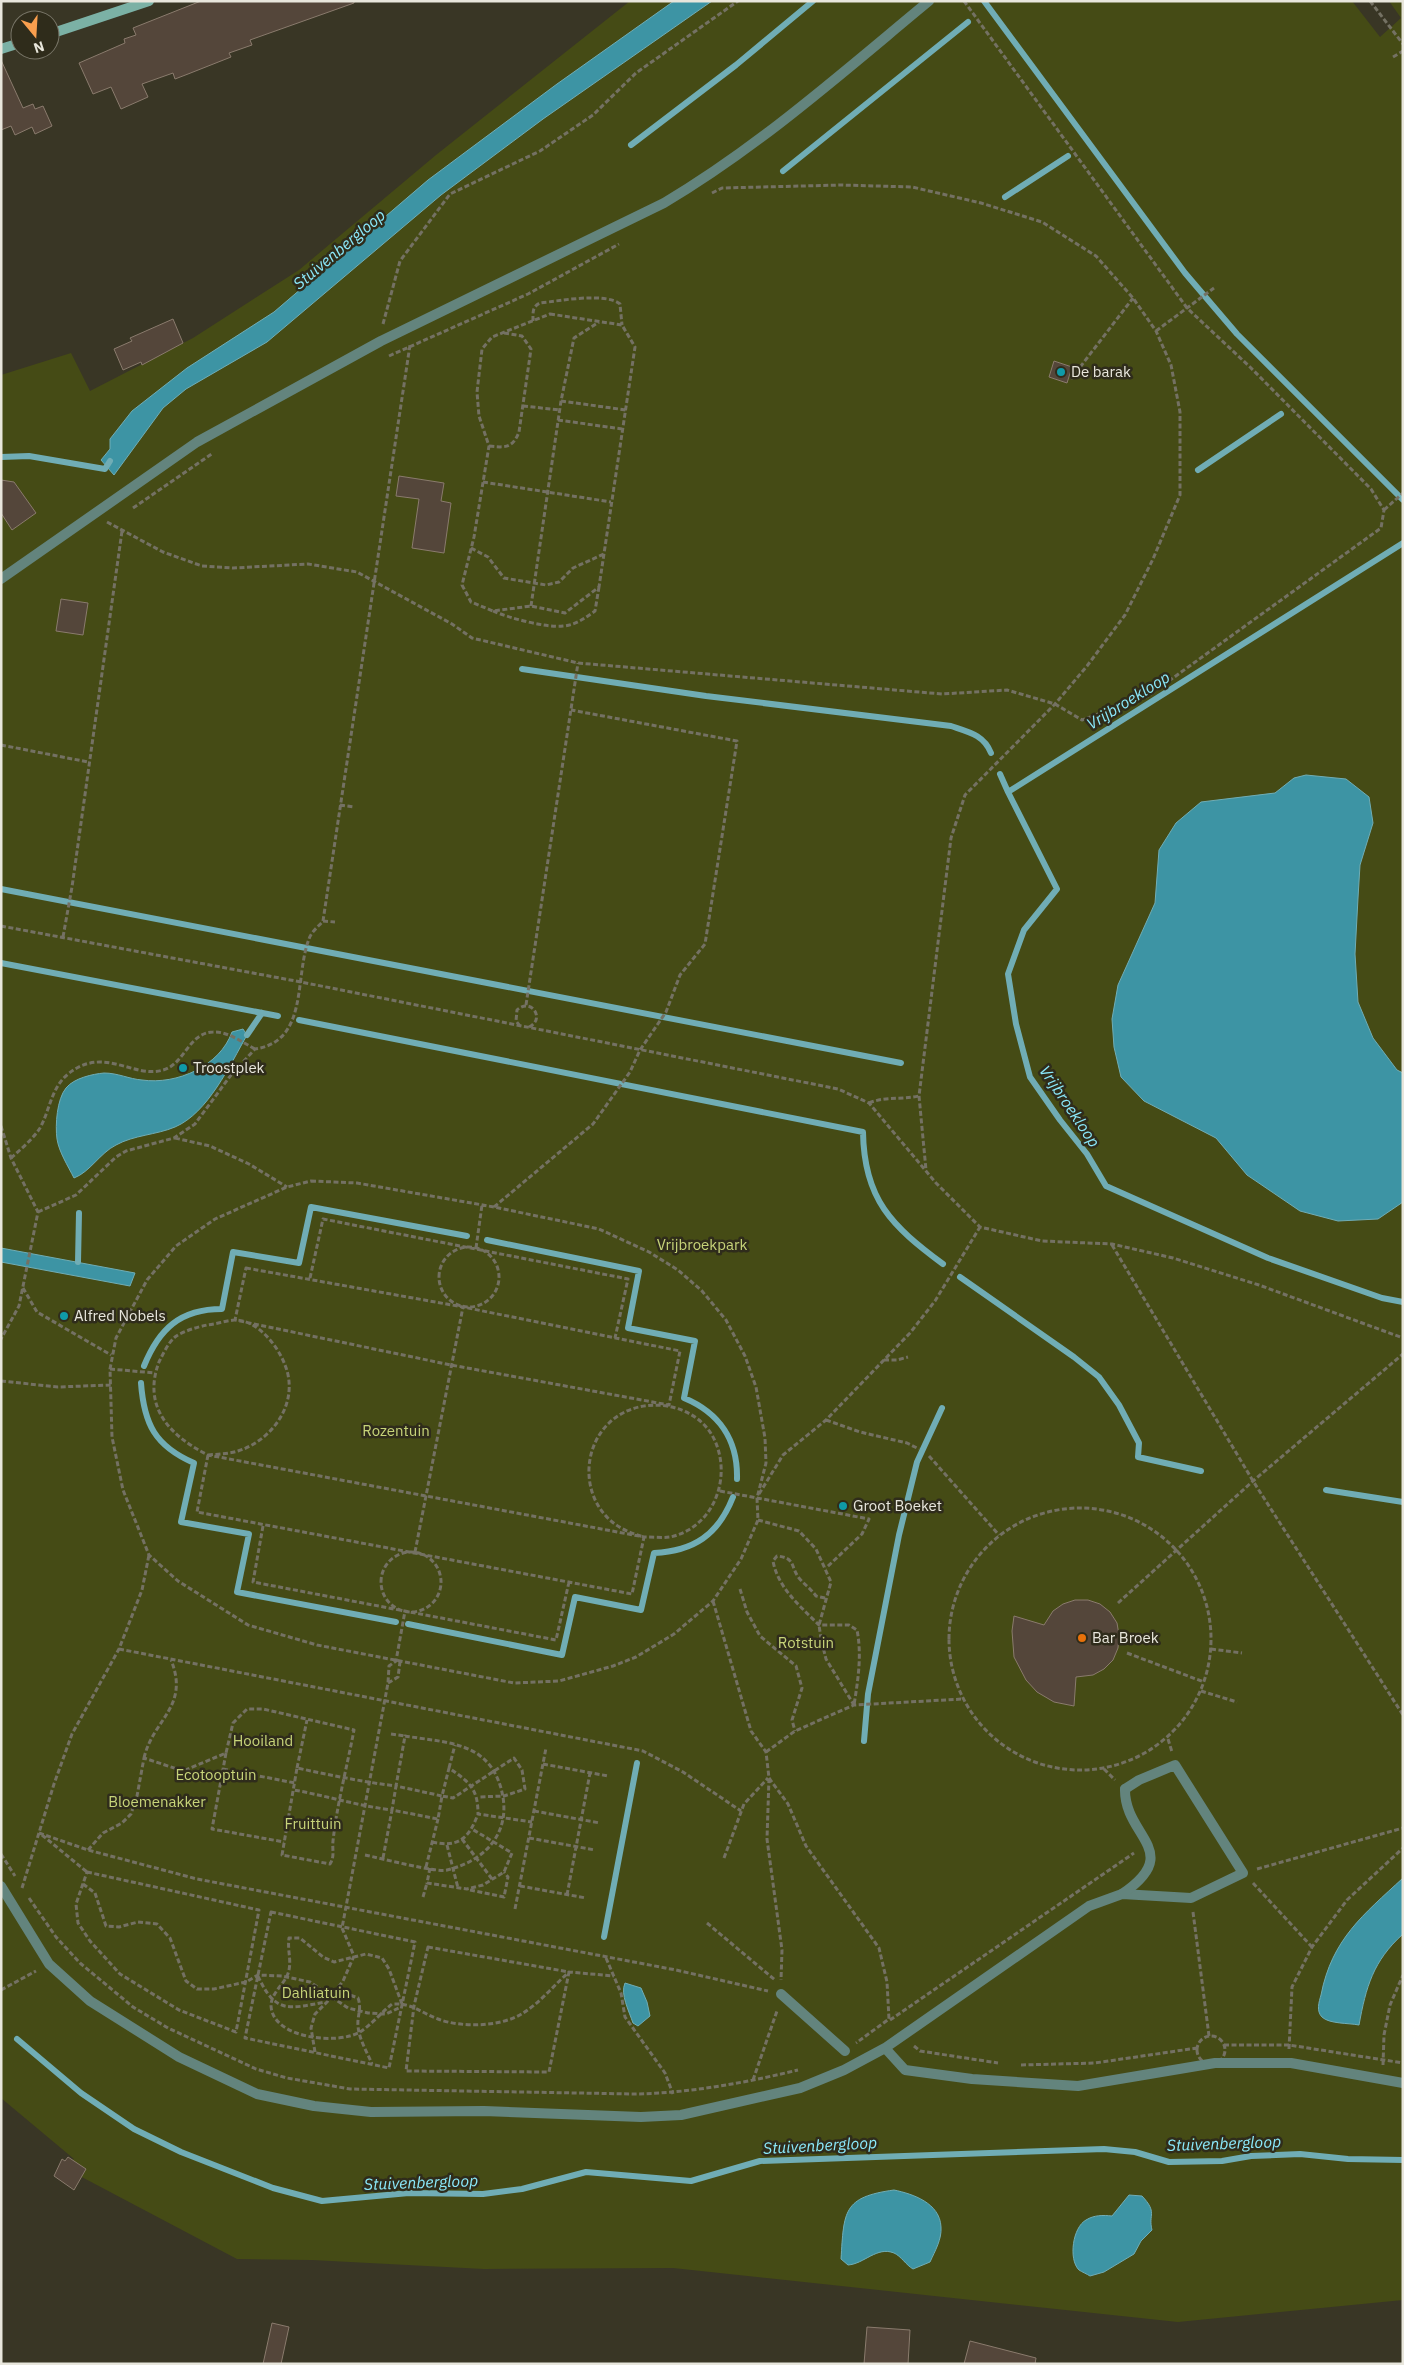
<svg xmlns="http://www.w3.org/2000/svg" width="1404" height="2365" font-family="'IBM Plex Sans',sans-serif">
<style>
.green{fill:#454b15}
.water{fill:#3d94a4;stroke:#70adb5}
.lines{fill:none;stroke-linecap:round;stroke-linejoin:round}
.stream{stroke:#70adb5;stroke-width:6}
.building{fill:#54463a;stroke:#8a7b6d}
.path{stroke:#747163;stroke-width:3;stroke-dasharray:5 2.5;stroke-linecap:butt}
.service{stroke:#63847d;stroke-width:10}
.minor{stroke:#63847d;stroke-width:10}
.secondary{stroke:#7bb1a5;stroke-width:10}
.culture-dot{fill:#0f9aa8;stroke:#2f2c1b;stroke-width:2}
.food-dot{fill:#e8710a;stroke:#2f2c1b;stroke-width:2}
.labels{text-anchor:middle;stroke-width:5;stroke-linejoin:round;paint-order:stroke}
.poi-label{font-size:15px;fill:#e8e6dc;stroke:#2f2c1b;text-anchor:start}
.park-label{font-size:15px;fill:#c7d479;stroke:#2f2c1b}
.water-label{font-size:16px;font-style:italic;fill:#8be9fb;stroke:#2f2c1b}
</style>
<rect width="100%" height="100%" fill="#393625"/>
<path class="green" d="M 630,1 L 1352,1 L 1380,37 L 1401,18 L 1389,1 L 1403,1 L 1403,2300 L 1178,2322 L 673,2268 L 484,2269 L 312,2260 L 237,2259 L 59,2165 L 74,2159 L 1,2098 L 1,375 L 71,353 L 90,391 L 193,338 L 299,270 L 436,155 Z"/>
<path class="water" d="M 674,1 L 712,1 L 543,119 L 441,195 L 267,342 L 186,389 L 163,408 L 114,475 L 101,460 L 110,449 L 110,439 L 132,411 L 187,368 L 274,312 L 428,180 L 557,84 Z
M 1306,775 L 1346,779 L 1369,797 L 1373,823 L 1360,865 L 1358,898 L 1355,954 L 1358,1002 L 1373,1038 L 1397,1070 L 1403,1073 L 1403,1202 L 1378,1219 L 1338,1221 L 1300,1211 L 1247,1175 L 1216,1138 L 1144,1101 L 1121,1077 L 1114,1047 L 1112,1019 L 1118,985 L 1155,903 L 1159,850 L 1176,823 L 1201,802 L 1275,793 L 1294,778 Z
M 243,1029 L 247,1035 C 230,1065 208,1113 175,1127 C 156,1135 134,1135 116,1145 C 100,1153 90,1172 74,1178 C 68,1166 59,1152 57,1139 C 55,1125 57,1099 66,1088 C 74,1078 93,1074 104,1073 C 118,1073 129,1079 142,1080 C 177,1085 220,1066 232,1032 Z
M 1,1248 L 135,1273 L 130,1286 L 1,1262 Z
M 1403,1878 L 1403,1934 C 1373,1961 1366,1987 1359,2025 C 1349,2023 1329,2024 1322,2017 C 1316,2011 1319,2002 1321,1995 C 1332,1939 1363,1915 1403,1878 Z
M 625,1983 L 641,1988 L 647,2002 L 650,2016 L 638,2026 L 633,2023 C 629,2011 620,1994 625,1983 Z
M 894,2190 C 913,2194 940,2203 941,2227 C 942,2239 935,2251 930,2262 L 913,2269 C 906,2265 901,2256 894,2253 C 877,2246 864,2264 848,2265 L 841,2259 C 844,2211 843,2197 894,2190 Z
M 1129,2195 L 1142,2196 C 1158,2213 1148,2214 1152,2230 L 1141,2241 L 1134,2254 L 1104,2272 L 1090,2276 C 1087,2274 1082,2272 1079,2270 C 1068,2259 1073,2227 1086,2220 C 1094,2215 1103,2215 1112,2216 Z"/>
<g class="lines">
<path class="stream" d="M 984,1 L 1185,273 L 1237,334 L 1403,500
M 631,145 L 736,65 L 813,1
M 783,171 L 968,22
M 1005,197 L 1068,156
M 1,457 L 29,456 L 105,469 L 110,461
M 1198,470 L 1281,414
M 1403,543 L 1008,792 L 1057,889 L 1024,930 L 1008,974 L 1016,1024 L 1030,1077 L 1060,1120 L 1087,1154 L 1106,1186 L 1268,1258 L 1382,1298 L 1403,1302
M 522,669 L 706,696 L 951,726 C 969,732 984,735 991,753
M 1000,774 L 1008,792
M 1,889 L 901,1063
M 1,963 L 278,1016
M 299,1020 L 863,1132 C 864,1200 892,1226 943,1264
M 247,1035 L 262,1013
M 487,1240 L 639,1271 L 628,1328 L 695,1341 L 684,1398 C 720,1413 738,1441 737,1479
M 78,1262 L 79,1213
M 960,1277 L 1074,1357 L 1099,1377 L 1119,1405 L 1139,1443 L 1138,1457 L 1201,1471
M 144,1366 C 159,1329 180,1309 222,1309 L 233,1252 L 299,1263 L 311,1207 L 467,1236
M 141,1383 C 144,1424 155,1446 194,1463 L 181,1522 L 249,1534 L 237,1592 L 396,1622
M 1326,1490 L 1403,1502
M 408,1624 L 562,1655 L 575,1597 L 641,1610 L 654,1553 C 694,1551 718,1535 733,1497
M 864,1741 L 868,1694 L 899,1535 L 917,1462 L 942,1408
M 604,1937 L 637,1763
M 17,2039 L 81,2093 L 134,2129 L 181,2152 L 273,2188 L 322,2201 L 409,2193 L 483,2194 L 522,2189 L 586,2172 L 691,2181 L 760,2161 L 1104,2149 L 1135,2152 L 1169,2162 L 1222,2161 L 1251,2156 L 1300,2154 L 1348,2159 L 1403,2160"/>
</g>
<path class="building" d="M 201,1 L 354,1 L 354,3 L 250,40 L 252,45 L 229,53 L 231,57 L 188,74 L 175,79 L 173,73 L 142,84 L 148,97 L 121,109 L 111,87 L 93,94 L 79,63 L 125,43 L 124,39 L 136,35 L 133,28 Z
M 1,60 L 23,108 L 33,104 L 35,109 L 43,106 L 52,126 L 35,134 L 32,127 L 15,135 L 11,126 L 1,130 Z
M 173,319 L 183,343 L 142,365 L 141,362 L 123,370 L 114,349 L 132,341 L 130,338 Z
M 1054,361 L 1072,367 L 1067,383 L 1049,377 Z
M 399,476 L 444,483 L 441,501 L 451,503 L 444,553 L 412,548 L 419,499 L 396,496 Z
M 1,480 L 14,482 L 36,513 L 12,530 L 1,513 Z
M 61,599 L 88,603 L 83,635 L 56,631 Z
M 1075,1600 L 1088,1600 L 1100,1604 L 1110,1612 L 1117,1623 L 1119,1635 L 1118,1648 L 1113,1660 L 1104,1669 L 1093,1675 L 1076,1677 L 1074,1706 L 1054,1702 L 1037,1692 L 1026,1680 L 1014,1657 L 1012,1631 L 1014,1616 L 1044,1625 L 1053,1611 L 1063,1604 Z
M 68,2157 L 86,2169 L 74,2190 L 54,2176 L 62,2159 L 65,2161 Z
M 272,2323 L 289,2327 L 281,2364 L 263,2364 Z
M 867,2327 L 910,2330 L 908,2364 L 864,2364 Z
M 970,2341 L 1036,2358 L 1035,2364 L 964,2364 Z"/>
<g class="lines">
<path class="path" d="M 1370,1 L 1403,44
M 1393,57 L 1403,51
M 712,193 L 722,188 L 841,185 L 912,187 L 981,203 L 1042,222 L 1096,256 L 1133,298 L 1156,331 L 1171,365 L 1180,412 L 1180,495 L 1153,559 L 1125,615 L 1087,666 L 1055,704 L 965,795 L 951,838 L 919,1096 L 926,1170
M 550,314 L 622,325 L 635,347 L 599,587 L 565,613 L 531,606 L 493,611 L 471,602 L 462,585 L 474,537 L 489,446 L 479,416 L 477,392 L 482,349 L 492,337 Z
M 533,321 C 533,312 532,307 540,303 C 559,301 605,292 620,304 L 622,325
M 383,324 L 400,261 L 450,194 L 540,151 L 593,115 L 636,73 L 738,1
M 1156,331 L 1214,288
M 389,356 L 528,294 L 619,244
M 1071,379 L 1133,298
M 561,401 L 626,410
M 523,406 L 560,410
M 558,420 L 622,429
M 489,446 C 505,448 513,448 519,432 L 531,349 L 522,336 L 504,333
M 483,482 L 611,502
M 133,508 L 213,453
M 1384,510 L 1403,493
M 107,522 L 163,552 L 202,566 L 233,568 L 308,564 L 357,572 L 452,624 L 472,638 L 578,663 L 942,694 L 1007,690 L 1055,704 L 1082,720 L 1148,696 L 1381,528 L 1384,510 L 1371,489 L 1250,367 L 1187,308 L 964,1
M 471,548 L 488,557 L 504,578 L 546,585 L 559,582 L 573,568 L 604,554
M 531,606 L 561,401 L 574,338 L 599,322
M 493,611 C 509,618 546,628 563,626 C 576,625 585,618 595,611 L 599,587
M 1,745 L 88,762
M 340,805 L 354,807
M 323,921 L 335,922
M 1,926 L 301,982 L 838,1089 L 869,1103 L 936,1183 L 980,1227 L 1042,1241 L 1112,1244 L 1173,1258 L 1259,1285 L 1403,1338
M 63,937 L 72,887 L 122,531
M 526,1005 L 578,663
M 520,1026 L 516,1021 L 517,1010 C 531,997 546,1019 529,1027
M 869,1103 C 886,1096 901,1100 919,1096
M 1,1126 L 11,1158 L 38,1212 L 19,1306 L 1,1339
M 175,1138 L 210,1146 L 249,1164 L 287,1187
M 11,1158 C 21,1149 33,1139 40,1128 C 50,1110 51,1088 68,1074 C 104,1045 133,1079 163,1070 C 185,1064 188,1033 213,1032 C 227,1031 242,1042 255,1049
M 311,1181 L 357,1183 L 494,1207 L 599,1229 L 649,1252 L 678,1270 L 702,1291 L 726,1320 L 745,1356 L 756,1387 L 765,1438 L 766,1463 L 757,1498 L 758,1520 L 741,1559 L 713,1601 L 674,1634 L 636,1657 L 613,1666 L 559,1681 L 514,1683 L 317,1645 L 248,1625 L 178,1581 L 149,1555 L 123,1490 L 112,1437 L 110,1369 L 116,1338 L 147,1280 L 176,1246 L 215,1219 L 287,1187 Z
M 494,1207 L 593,1124 L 630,1072 L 640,1050 L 666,1012 L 680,975 L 705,944 L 737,741 L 571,710
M 38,1212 L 76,1195 L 116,1157 L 126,1151 L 174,1138 L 195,1124 L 231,1075 L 255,1049 C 309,1041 294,978 309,939 C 311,932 319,926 323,921 L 410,345
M 1112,1245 L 1253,1481 L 1403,1715
M439 1277a30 30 0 1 1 60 0a30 30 0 1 1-60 0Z
M 476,1248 L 482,1205
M 246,1268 L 463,1307 L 680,1351 L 669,1405 L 451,1365 L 235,1320 Z
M 310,1278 L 323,1219 L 628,1279 L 615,1338
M 23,1288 L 37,1312 L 111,1355
M 884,1360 L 897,1360 L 908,1357
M 110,1369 L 155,1373
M 1,1381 L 58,1387 L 111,1385
M 826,1420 L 860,1432 L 907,1443 L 919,1449
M 208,1455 C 218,1454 229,1454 238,1451 C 273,1440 300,1402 285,1365 C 278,1346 257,1319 234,1320 C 225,1321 216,1324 207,1325 C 198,1327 183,1331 175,1337 C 168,1343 163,1354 159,1362 C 142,1407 170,1436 208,1455 L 644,1537 C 652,1537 662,1538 670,1537 C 713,1528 732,1479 715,1441 C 698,1402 640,1393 609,1423 C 584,1447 582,1489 605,1515 C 615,1527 630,1533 644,1537
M 208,1455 L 197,1512 L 632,1594 L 644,1537
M 929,1456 L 999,1535
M 720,1491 L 869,1519 L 862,1534 L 826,1568
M 759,1494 L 783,1455 L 826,1420 L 910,1333 L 935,1301 L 980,1227
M949 1639a131 131 0 1 1 262 0a131 131 0 1 1-262 0Z
M 758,1520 L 799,1531 L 816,1549 L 831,1582 L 819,1625 L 821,1639 L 826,1659 L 854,1705
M 263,1526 L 253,1582 L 556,1640 L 569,1582
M 415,1552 L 463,1307
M381 1582a30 30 0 1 1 60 0a30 30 0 1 1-60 0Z
M 740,1589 L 747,1612 L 760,1636 L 796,1666 L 802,1688 L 792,1720 L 795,1731
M 825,1598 L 816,1596 C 810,1588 804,1584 799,1578 C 790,1566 796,1558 777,1556 L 773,1561 C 778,1588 800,1606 819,1625 L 849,1625 L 857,1630 C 862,1655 858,1680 854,1705
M 713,1601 L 751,1731 L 766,1752 L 769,1778 L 767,1839 L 782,1950 L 781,1980
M 1118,1603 L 1253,1481 L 1403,1354
M 119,1649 L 643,1751 L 683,1772 L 741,1811
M 1211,1649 L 1242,1653
M 1127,1653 L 1204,1682
M 388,1683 L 398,1677 L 400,1662
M 1201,1691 L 1237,1702
M 391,1734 L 405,1736
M 1168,1739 L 1172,1752
M 766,1752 L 795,1731 L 854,1705 L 963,1699
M 226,1753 L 212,1829 L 284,1842
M 144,1758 C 153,1719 190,1707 171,1660
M 543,1764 L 608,1776
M 297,1768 L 307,1720
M 449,1768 L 455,1745
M 223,1769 L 295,1783
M 1104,1769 L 1115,1780
M 769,1778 L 788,1804 L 806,1846 L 879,1948 L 887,1982 L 889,2019 L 856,2043
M 534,1811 L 600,1823
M 39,1833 L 88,1850 L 197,1879 L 676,1970 L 768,1991
M 42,1835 L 87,1872
M 529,1838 L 595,1850
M 462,1839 L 492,1879
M 432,1842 C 459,1848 469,1838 478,1814
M 447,1845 L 458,1888
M 88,1850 L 103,1833 L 122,1823 L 131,1814 L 137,1796 L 144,1758 L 183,1771 L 226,1753 L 233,1723 L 247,1709 L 263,1709 L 354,1730 C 347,1767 337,1804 333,1841 C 332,1850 335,1856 330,1864 L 282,1855 L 297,1768 C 330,1775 363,1782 396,1786 L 392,1810 C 359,1806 327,1796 294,1790
M 1,1854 L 15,1876
M 365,1855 C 380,1858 437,1873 447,1870 C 489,1860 514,1828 500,1785 C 496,1773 490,1763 479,1755 C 459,1741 428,1740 405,1736 L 396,1786 L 442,1796 L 449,1768 C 469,1782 478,1788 478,1814 L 532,1822
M 383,1858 L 392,1810 L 438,1819 L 442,1796 L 453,1798 L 514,1758 L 522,1770 L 525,1789 L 504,1796 L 478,1797
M 724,1858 L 744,1804 L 768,1778
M 426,1867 L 438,1819
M 430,1868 L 427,1883 L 467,1889 L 483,1885 L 504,1872 L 512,1853 L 472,1829
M 1257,1869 L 1403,1828
M 87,1872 L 259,1910 L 236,2032 L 179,2010 L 120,1974 L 90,1941 L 78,1923 L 76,1904 Z
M 1253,1883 L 1312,1947
M 83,1884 L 95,1893 L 106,1926 L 119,1927 L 138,1922 L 157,1924 L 170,1938 L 186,1981 L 197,1989 L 214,1989 L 246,1982 L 258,1975 L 282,1976 L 310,1982 L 348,2008 L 368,2013 L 386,2014 L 401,2007
M 520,1886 L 586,1898
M 22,1888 L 54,1784 L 72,1734 L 119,1649 L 142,1590 L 149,1555
M 470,1890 L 504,1897 L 508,1877 L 504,1872
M 567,1895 L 590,1773
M 423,1897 L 427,1883
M 29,1898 L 56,1937 L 80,1963 L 133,2007 L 168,2028 L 256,2069 L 287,2078 L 350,2089 L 635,2094 C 690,2093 744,2083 798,2070
M 515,1909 L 546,1748
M 271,1912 L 415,1942 L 389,2068 L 245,2038 Z
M 1193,1912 L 1209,2036
M 707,1923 L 775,1980
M 428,1947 L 569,1972 L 549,2072 L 406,2071 L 414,2006 Z
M 606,1958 L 621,1993 L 625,2017 L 665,2073 L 673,2094
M 258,1976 C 275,2014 289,2009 325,2002
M 1,1990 L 36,1971
M 336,1998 L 350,1995 L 358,1998 C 362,2009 357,2016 358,2026 C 359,2039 367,2052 372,2064
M 402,2004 L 389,1969 L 382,1958 L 366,1954 L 334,1962 L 323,1957 L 300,1938 L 289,1938 C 287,1952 293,1963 287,1976 C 282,1986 271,1994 271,2006 C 273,2039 338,2045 360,2032 C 371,2025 381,2013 392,2004 C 413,2003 419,2012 438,2019 C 461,2028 502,2027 523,2013 C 540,2003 554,1985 569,1972 L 614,1976
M 890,2020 L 1134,1853
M1197 2050a14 14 0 1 1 28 0a14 14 0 1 1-28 0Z
M 1224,2045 L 1289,2045 L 1403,2063
M 914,2046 L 920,2051 L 998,2063
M 1289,2049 L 1292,1987 L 1312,1947 L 1347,1900 L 1403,1848
M 315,2052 L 311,2028 L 315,2014 L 327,2002 L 343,1981 L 354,1956 L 342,1928 L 388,1683 L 389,1666 L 396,1661 L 405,1611
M 1021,2065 L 1095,2063 L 1197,2048
M 1383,2065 L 1384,2035 L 1390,2005 L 1403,1975
M 753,2080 L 777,2011"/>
<path class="service" d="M 1,1886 L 49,1964 L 90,2001 L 179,2057 L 257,2094 L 314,2106 L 371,2112 L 484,2111 L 641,2117 L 681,2115 L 800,2088 L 844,2070 L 885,2048 L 905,2070 L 972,2079 L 1078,2086 L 1215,2063 L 1291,2063 L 1403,2083
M 781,1994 L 845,2051
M 885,2048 L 1089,1906 L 1122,1894 L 1191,1898 L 1243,1873 L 1175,1765 L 1139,1780 L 1125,1789"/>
<path class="minor" d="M 1,579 L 197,442 L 381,341 L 664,203 C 760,146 843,72 929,1
M 1122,1894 C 1185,1851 1124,1837 1125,1789"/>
<path class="secondary" d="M 50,34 L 149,1
M 1,49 L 20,43"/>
</g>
<g class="culture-dot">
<circle cx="1061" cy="372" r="5"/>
<circle cx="183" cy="1068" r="5"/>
<circle cx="64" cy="1316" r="5"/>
<circle cx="843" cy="1506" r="5"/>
</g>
<circle class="food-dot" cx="1082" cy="1638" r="5"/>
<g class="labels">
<g class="poi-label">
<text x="1071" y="377">De barak</text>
<text x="193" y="1073">Troostplek</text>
<text x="74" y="1321">Alfred Nobels</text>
<text x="853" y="1511">Groot Boeket</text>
<text x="1092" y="1643">Bar Broek</text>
</g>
<g class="park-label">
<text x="702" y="1250">Vrijbroekpark</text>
<text x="396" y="1436">Rozentuin</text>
<text x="806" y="1648">Rotstuin</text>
<text x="263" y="1746">Hooiland</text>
<text x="216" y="1780">Ecotooptuin</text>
<text x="157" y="1807">Bloemenakker</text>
<text x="313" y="1829">Fruittuin</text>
<text x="316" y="1998">Dahliatuin</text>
</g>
<g class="water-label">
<text transform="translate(339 249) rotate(-40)" y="6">Stuivenbergloop</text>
<text transform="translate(1128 700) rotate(-32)" y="6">Vrijbroekloop</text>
<text transform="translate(1070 1106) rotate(56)" y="6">Vrijbroekloop</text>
<text transform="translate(1224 2143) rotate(-2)" y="6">Stuivenbergloop</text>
<text transform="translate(820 2145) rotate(-3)" y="6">Stuivenbergloop</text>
<text transform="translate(421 2182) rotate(-2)" y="6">Stuivenbergloop</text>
</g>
</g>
<rect width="1404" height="2365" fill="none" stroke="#e8e6dc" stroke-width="5"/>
<g transform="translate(35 35) rotate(162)"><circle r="24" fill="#2f2c1b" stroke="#797668"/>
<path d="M0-4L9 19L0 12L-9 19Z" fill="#fa9f4e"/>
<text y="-8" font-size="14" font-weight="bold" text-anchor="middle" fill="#e8e6dc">N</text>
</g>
</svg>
